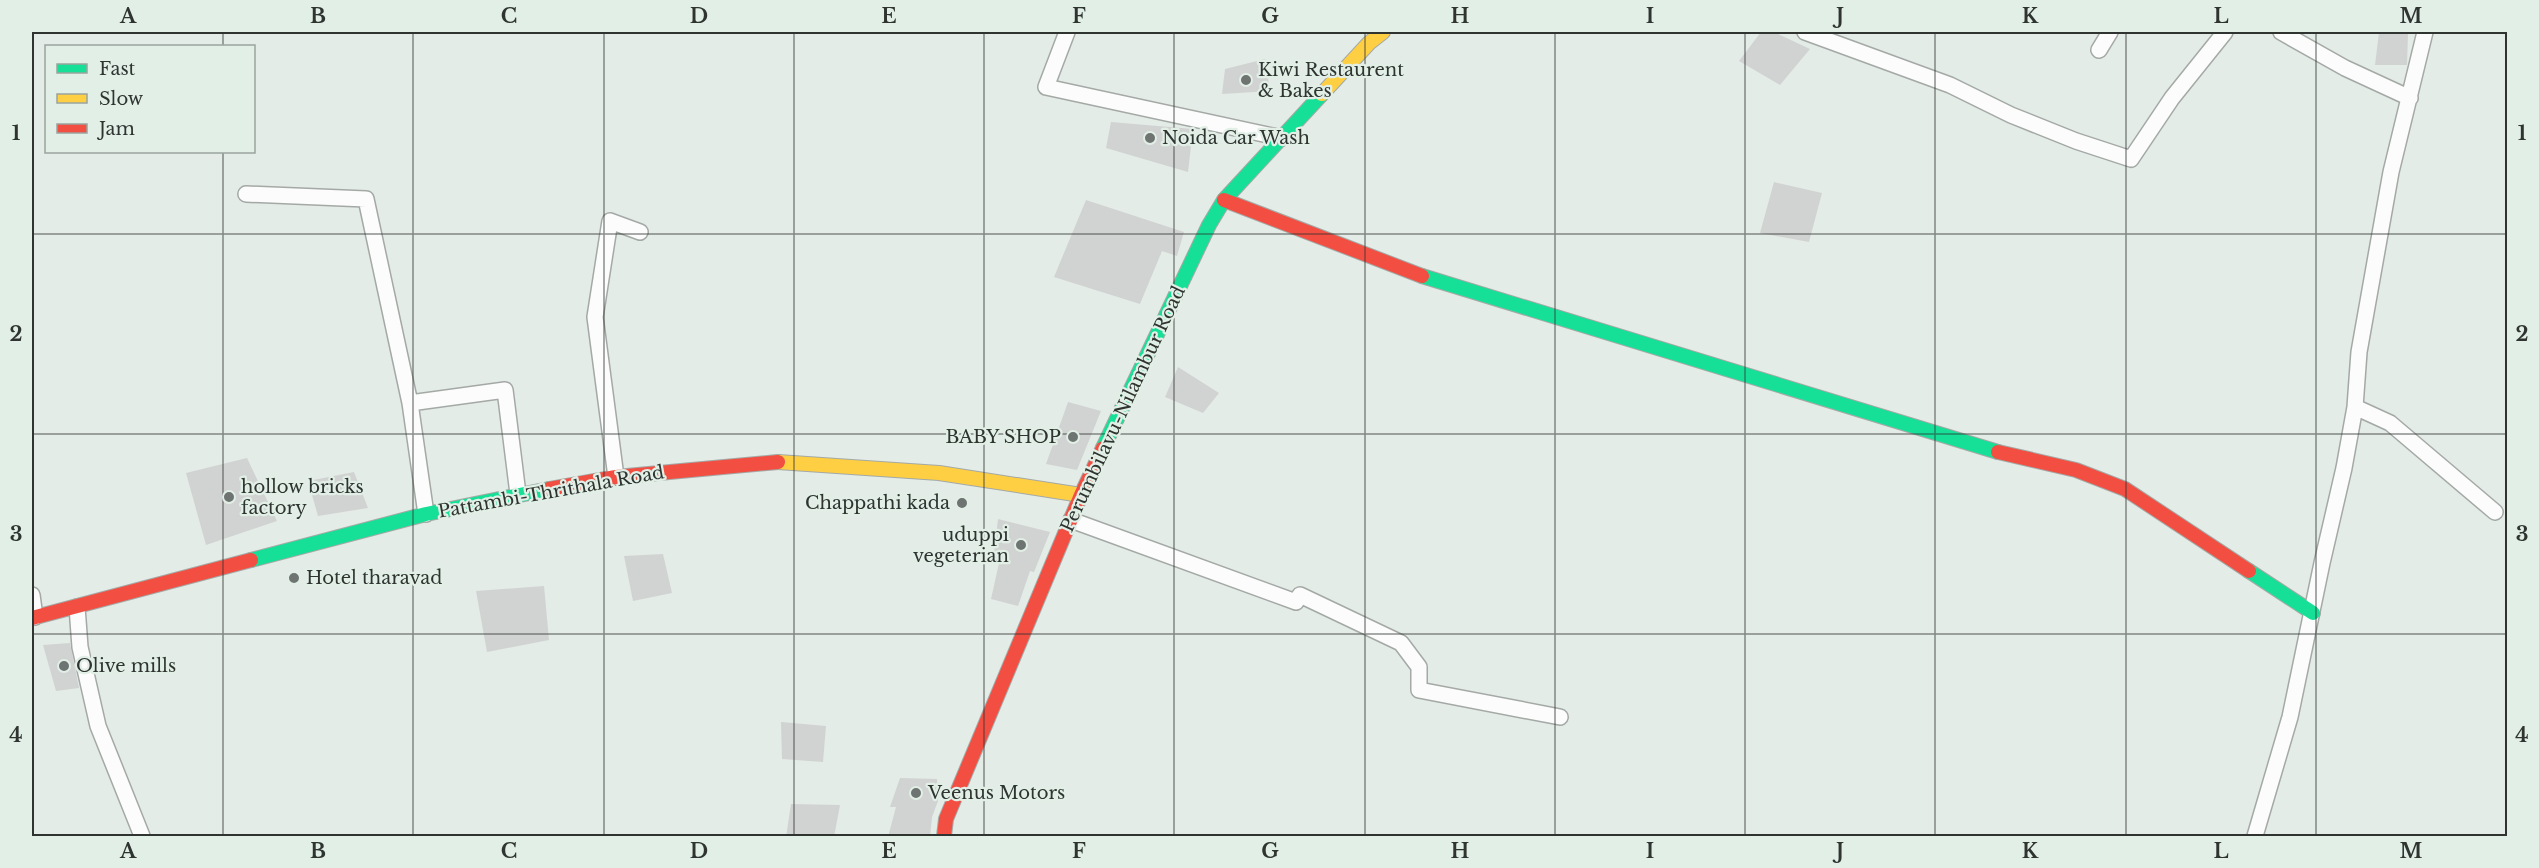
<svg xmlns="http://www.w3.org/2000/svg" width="2539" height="868" font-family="'Libre Baskerville',serif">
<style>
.building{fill:#d1d3d2}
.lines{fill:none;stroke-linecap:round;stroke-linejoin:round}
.street-casing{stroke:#a4a9a6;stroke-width:18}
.fast-casing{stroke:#a4a9a6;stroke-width:16}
.slow-casing{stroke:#a4a9a6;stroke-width:16}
.jam-casing{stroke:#a4a9a6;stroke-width:16}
.street{stroke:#fbfcfb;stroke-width:15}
.fast{stroke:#16e098;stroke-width:14}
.slow{stroke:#ffcf43;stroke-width:14}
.jam{stroke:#f24e42;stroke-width:14}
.grid{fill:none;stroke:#2f3431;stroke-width:1.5;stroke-opacity:0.55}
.poi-dot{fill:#6e7471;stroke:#e1efe6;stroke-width:2}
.labels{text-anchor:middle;stroke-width:4.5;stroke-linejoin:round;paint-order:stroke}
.poi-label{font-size:18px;fill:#2f3431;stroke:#e1efe6;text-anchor:start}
.street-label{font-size:18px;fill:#2f3431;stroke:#e1efe6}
.neatline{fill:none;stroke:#2f3431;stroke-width:2}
.grid-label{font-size:20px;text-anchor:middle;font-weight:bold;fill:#2f3431}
</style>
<rect width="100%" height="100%" fill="#e4ece7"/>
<path class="building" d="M 1761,32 L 1774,32 L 1810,49 L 1780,85 L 1739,61 Z
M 2379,32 L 2401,32 L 2408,34 L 2407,65 L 2375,65 Z
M 1265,59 L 1270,91 L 1222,94 L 1225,69 Z
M 1111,122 L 1193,129 L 1188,172 L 1106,148 Z
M 1774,182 L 1822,193 L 1809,242 L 1760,233 Z
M 1086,200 L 1184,232 L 1177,256 L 1162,251 L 1140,304 L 1054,277 Z
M 1178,367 L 1219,393 L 1203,413 L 1165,397 Z
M 1068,402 L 1101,411 L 1077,470 L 1046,464 Z
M 247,458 L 277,521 L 206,545 L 186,473 Z
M 354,472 L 368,508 L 318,516 L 308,481 Z
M 998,519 L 1050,532 L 1034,572 L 1030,571 L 1018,606 L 991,599 L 999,563 L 993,562 Z
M 663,554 L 672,593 L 633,601 L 624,556 Z
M 544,586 L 549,640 L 487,652 L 476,591 Z
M 70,643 L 79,688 L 56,691 L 43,645 Z
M 781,722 L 826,726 L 823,762 L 782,759 Z
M 900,778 L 937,779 L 938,801 L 932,817 L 930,837 L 888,837 L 896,807 L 890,807 Z
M 791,804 L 840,805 L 834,837 L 786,837 Z"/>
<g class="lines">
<g class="street-casing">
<path id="street" d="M 1067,32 L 1046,87 L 1282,138
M 1805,32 L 1950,85 L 2011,115 L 2076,141 L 2131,159 L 2172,98 L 2225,32
M 2281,32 L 2345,68 L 2410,98
M 2099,50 L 2110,32
M 246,194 L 366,199 L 410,403 L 426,514
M 410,403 L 505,390 L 518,494
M 2355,407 L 2390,423 L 2495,512
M 616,477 L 595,317 L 610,221 L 640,232
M 1071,520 L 1296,602 L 1300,595 L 1401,643 L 1419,667 L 1419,690 L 1560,717
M 32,595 L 35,617
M 77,607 L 80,647 L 98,726 L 142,836
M 2255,836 L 2290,717 L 2322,563 L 2344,468 L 2355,407 L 2359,352 L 2391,172 L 2425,32"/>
</g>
<g class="fast-casing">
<path id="fast" d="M 1422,276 L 1998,452
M 1103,448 L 1209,225 L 1224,200 L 1322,94
M 251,560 L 426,514 L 549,489
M 2249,571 L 2313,613"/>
</g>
<g class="slow-casing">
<path id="slow" d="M 1322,94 L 1369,43 L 1383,32
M 778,462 L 939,473 L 1081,495"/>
</g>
<g class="jam-casing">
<path id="jam" d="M 1224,200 L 1422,276
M 1998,452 L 2076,470 L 2125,489 L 2249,571
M 549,489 L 616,477 L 778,462
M 32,618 L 251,560
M 944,836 L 946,819 L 1081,495 L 1103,448"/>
</g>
<use href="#street" class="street"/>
<use href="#fast" class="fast"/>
<use href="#slow" class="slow"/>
<use href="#jam" class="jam"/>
</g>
<path class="grid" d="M 223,32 L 223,46M 413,32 L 413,836M 604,32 L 604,836M 794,32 L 794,836M 984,32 L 984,836M 1174,32 L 1174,836M 1365,32 L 1365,836M 1555,32 L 1555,836M 1745,32 L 1745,836M 1935,32 L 1935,836M 2126,32 L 2126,836M 2316,32 L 2316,836M 223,152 L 223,836M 32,234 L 2508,234M 32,434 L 2508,434M 32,634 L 2508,634"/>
<g class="poi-dot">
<circle cx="1246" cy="80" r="6"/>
<circle cx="1150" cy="138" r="6"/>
<circle cx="1073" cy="437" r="6"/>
<circle cx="229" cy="497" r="6"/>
<circle cx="962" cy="503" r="6"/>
<circle cx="1021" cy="545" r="6"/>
<circle cx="294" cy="578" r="6"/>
<circle cx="64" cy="666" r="6"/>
<circle cx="916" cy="793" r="6"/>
</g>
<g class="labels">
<g class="poi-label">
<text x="1258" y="76">Kiwi Restaurent<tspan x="1258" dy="21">&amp; Bakes</tspan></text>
<text x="1162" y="144">Noida Car Wash</text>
<text x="1061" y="443" text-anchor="end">BABY SHOP</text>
<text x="241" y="493">hollow bricks<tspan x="241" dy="21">factory</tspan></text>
<text x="950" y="509" text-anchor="end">Chappathi kada</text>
<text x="1009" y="541" text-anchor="end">uduppi<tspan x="1009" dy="21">vegeterian</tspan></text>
<text x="306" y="584">Hotel tharavad</text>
<text x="76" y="672">Olive mills</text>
<text x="928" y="799">Veenus Motors</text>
</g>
<g class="street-label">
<text transform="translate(1123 409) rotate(-65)" y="6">Perumbilavu-Nilambur Road</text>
<text transform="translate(551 492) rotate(-10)" y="6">Pattambi-Thrithala Road</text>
</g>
</g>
<rect width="2539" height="868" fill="none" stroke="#e1efe6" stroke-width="66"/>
<rect x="45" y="45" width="210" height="108" fill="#e1efe6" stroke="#9aa49e" stroke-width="1.5"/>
<rect x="57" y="64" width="30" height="9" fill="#16e098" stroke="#9aa49e" stroke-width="1.5"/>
<text x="99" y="75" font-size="18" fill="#2f3431">Fast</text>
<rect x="57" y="94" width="30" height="9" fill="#ffcf43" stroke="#9aa49e" stroke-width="1.5"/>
<text x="99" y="105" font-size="18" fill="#2f3431">Slow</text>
<rect x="57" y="124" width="30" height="9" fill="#f24e42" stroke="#9aa49e" stroke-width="1.5"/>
<text x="99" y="135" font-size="18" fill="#2f3431">Jam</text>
<rect x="33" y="33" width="2473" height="802" class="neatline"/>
<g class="grid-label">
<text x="128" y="23">A</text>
<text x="318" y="23">B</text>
<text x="509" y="23">C</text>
<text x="699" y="23">D</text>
<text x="889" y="23">E</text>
<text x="1079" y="23">F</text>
<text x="1270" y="23">G</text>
<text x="1460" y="23">H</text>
<text x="1650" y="23">I</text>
<text x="1840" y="23">J</text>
<text x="2030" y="23">K</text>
<text x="2221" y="23">L</text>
<text x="2411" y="23">M</text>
<text x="16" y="140">1</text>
<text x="2522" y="140">1</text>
<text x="16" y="341">2</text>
<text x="2522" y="341">2</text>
<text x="16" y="541">3</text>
<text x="2522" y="541">3</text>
<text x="16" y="742">4</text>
<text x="2522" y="742">4</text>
<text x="128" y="858">A</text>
<text x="318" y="858">B</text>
<text x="509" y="858">C</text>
<text x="699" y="858">D</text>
<text x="889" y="858">E</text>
<text x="1079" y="858">F</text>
<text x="1270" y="858">G</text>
<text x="1460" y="858">H</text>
<text x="1650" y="858">I</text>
<text x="1840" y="858">J</text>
<text x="2030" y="858">K</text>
<text x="2221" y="858">L</text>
<text x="2411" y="858">M</text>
</g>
</svg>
